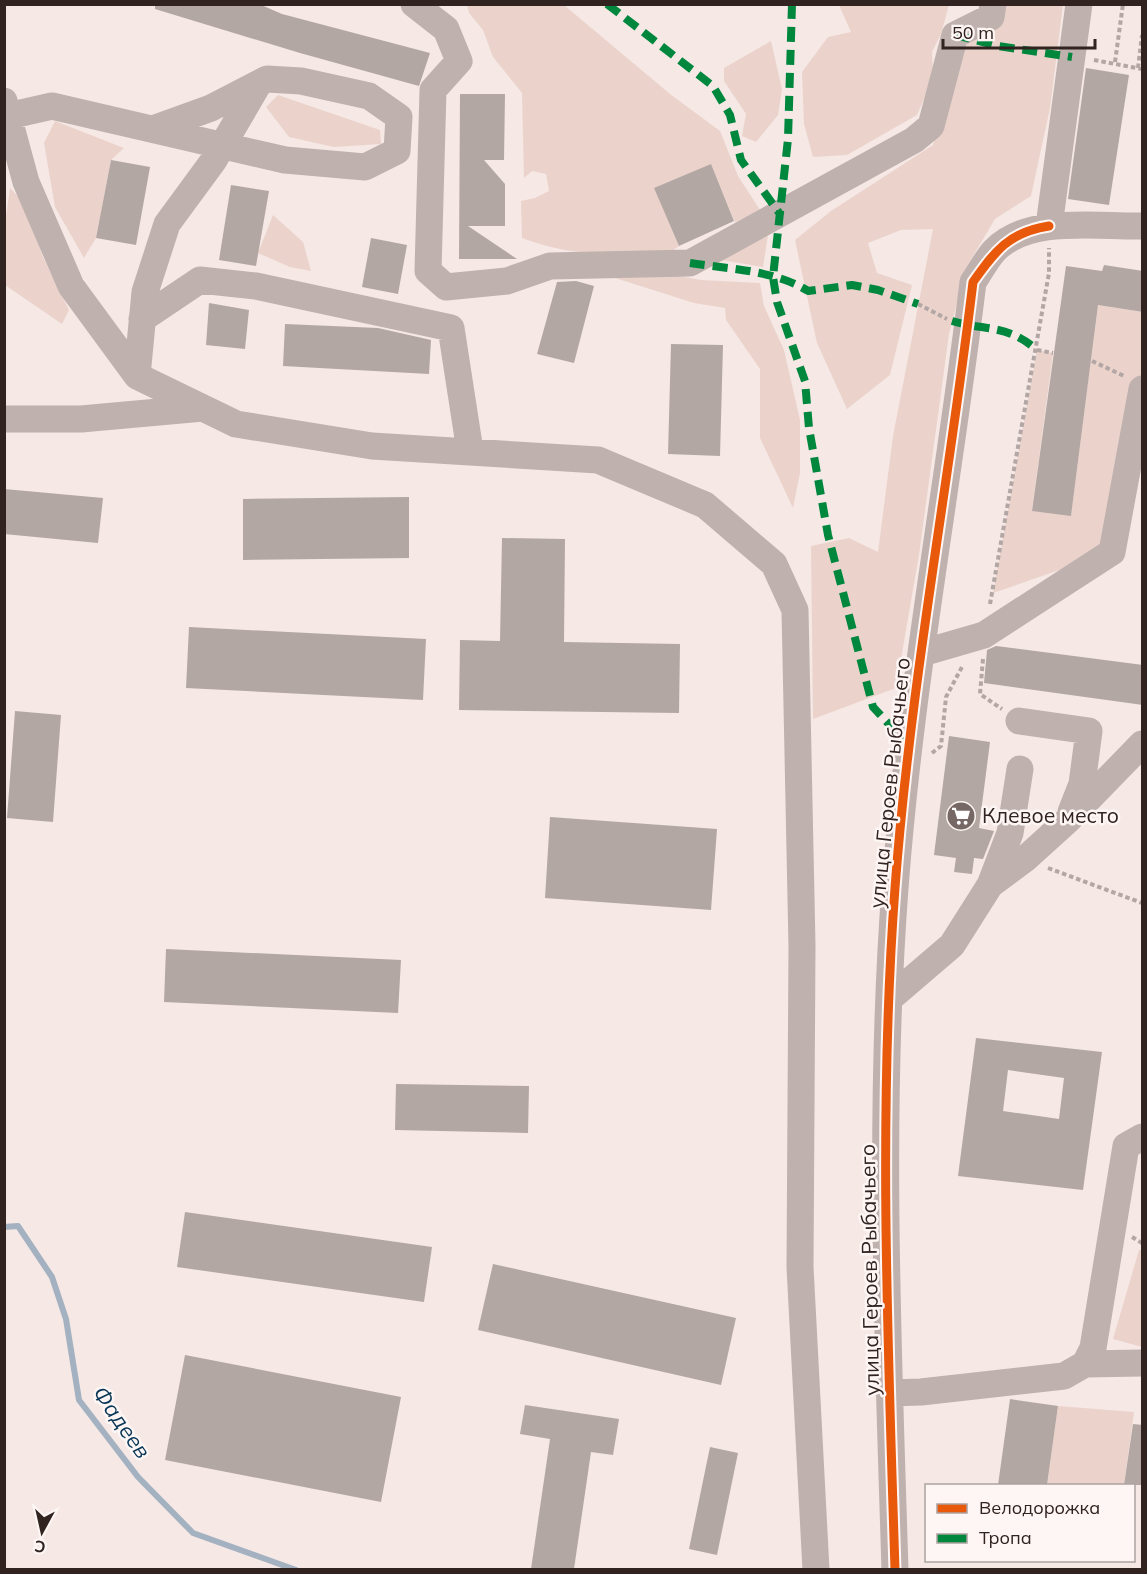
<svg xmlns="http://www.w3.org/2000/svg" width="1147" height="1574" font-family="Mulish,sans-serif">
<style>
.green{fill:#ebd3cc}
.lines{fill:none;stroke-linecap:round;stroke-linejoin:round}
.stream{stroke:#a3b1c1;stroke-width:6}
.building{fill:#b3a7a4;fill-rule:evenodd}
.path{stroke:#b2a7a4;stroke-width:4;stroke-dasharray:4.5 3;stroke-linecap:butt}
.minor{stroke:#beb1ae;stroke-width:27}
.quiet{stroke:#00873e;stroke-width:8;stroke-dasharray:15 8;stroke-linecap:butt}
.cycleway-casing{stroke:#fef6f4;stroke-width:13}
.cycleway{stroke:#e8590c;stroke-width:9}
.labels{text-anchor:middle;stroke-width:5;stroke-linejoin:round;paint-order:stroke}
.street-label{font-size:21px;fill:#31231f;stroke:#fef6f4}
.poi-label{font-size:21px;fill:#31231f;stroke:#fef6f4;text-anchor:start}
.water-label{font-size:22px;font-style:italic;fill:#073556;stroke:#fef6f4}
</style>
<rect width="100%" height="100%" fill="#f5e8e5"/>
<path class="green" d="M 467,5 L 564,5 L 670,94 L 720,131 L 738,176 L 762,213 L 735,222 L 711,165 L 655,188 L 679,246 L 670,252 C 615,254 574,258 522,238 L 521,201 L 535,198 L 549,191 L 546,174 L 532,171 L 524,178 L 522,93 L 493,57 L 483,30 L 469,13 Z
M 839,5 L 949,5 L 941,34 L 932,52 L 933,78 L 917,115 L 847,155 L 813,157 L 804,124 L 802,72 L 828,37 L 851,32 Z
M 1004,5 L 1063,5 L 1050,108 L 1031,196 L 995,219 L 966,268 L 949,334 L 919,555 L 896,688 L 813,719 L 811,546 L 849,538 L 878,552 L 893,436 L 933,229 L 901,230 L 868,243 L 877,273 L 912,285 L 890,375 L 847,409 L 817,343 L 795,240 L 831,211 L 933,145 L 966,42 Z
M 771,41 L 782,89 L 778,115 L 756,142 L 742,136 L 746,114 L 724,81 L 724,68 Z
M 278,95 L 380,130 L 381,144 L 334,147 L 289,137 L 266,107 Z
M 55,121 L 124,148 L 111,160 L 96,238 L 84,258 L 55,207 L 44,143 Z
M 10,188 L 23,202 L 43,257 L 69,310 L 62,324 L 5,285 L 5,223 Z
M 273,215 L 303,242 L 311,271 L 290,267 L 258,253 Z
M 768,235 L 763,267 L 722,260 Z
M 596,272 L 657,272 L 701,280 L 760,283 L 764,306 L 784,350 L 800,420 L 800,473 L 793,508 L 760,438 L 760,369 L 726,320 L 725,308 L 694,303 Z
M 1098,305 L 1142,312 L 1142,389 L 1112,552 L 993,593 L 1037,350 L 1053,353 L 1032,510 L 1071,515 Z
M 1139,1250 L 1142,1250 L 1142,1347 L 1113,1339 Z
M 1058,1406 L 1134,1412 L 1124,1485 L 1047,1486 Z"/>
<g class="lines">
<path class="stream" d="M 4,1227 L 18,1226 L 52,1277 L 66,1319 L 79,1400 L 138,1477 L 193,1533 L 296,1570"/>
</g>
<path class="building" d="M 155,4 L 259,4 L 282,14 L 430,53 L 419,86 L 300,53 L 155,9 Z
M 1086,68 L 1129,75 L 1109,205 L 1068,199 Z
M 460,94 L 505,94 L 504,160 L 484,160 L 505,184 L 505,226 L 468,226 L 517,259 L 459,259 Z
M 111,160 L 150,167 L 136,245 L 96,238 Z
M 711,164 L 734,221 L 679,246 L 654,188 Z
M 231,185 L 269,191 L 256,266 L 219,260 Z
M 371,238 L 407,245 L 398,294 L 362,287 Z
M 1104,265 L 1143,271 L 1143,312 L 1098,305 L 1071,516 L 1032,511 L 1066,266 L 1102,271 Z
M 576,281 L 594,286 L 574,363 L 537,354 L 557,282 Z
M 209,303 L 249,310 L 245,349 L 206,345 Z
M 285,324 L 378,328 L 431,340 L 429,374 L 283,366 Z
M 671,344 L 723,345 L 720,456 L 668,454 Z
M 4,489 L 103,498 L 98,543 L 4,534 Z
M 409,497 L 409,558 L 243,560 L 243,499 Z
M 502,538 L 565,539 L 564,642 L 680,644 L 679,713 L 459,710 L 460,640 L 500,641 Z
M 189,627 L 426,639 L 423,700 L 186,688 Z
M 996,646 L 1143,665 L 1143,705 L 984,683 L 987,650 Z
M 15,711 L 61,715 L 53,822 L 7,818 Z
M 949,736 L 990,742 L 979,828 L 994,831 L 983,859 L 974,858 L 972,874 L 954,872 L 956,858 L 934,855 Z
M 550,817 L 717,829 L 711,910 L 545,898 Z
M 166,949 L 401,960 L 398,1013 L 164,1002 Z
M 976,1038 L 1102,1052 L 1083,1190 L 958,1176 ZM 1008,1070 L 1064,1078 L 1059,1119 L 1003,1111 Z
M 396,1084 L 529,1086 L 528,1133 L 395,1130 Z
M 185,1212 L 432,1247 L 424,1302 L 177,1267 Z
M 493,1264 L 736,1318 L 721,1385 L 478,1330 Z
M 185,1355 L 401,1397 L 381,1502 L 165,1460 Z
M 1010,1399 L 1058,1406 L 1047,1485 L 998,1485 Z
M 525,1405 L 619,1419 L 613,1455 L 591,1452 L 574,1569 L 531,1569 L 550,1439 L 520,1434 Z
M 1133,1424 L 1143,1425 L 1143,1485 L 1124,1485 Z
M 710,1447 L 738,1453 L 717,1555 L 689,1549 Z"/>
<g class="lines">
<path class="path" d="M 1094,60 L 1142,69
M 1115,62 L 1123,4
M 1138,68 L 1142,35
M 918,304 L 947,319
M 1037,350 L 1053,353
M 1092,361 L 1124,376
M 990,604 L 1049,273 L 1049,248
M 983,659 L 980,694 L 1002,709
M 932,753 L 941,746 L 946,697 L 963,665
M 1048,868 L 1142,903
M 1132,1237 L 1142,1243"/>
<path class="minor" d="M 414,4 L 446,29 L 459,61 L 433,90 L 428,271 L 446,287 L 507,281 L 550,266 L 690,263 L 914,140 L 931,126 L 955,35 L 991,17 L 993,4
M 4,101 L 26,182 L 71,286 L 137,376 L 236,424 L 372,446 L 598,460 L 705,505 L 774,564 L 795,610 L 802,946 L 800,1267 L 816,1570
M 8,116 L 52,106 L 285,160 L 365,167 L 397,151 L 399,117 L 369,96 L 301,81 L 267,79 L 211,108 L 153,129
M 1049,226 L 1079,4
M 142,319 L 200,280 L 256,286 L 451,328 L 470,451
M 137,376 L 145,292 L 167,224 L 214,160 L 259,83
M 4,419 L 81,419 L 203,408
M 922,653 L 984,635 L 1112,552 L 1142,389
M 1019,721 L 1089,731 L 1082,784 L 1071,812
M 990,885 L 1010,833 L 1020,769
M 889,999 L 952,945 L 990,885 L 1025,859 L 1067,821 L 1142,744
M 1085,1364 L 1142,1363
M 889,1393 L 921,1392 L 1064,1376 L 1085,1364 L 1093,1348 L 1126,1146 L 1142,1137
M 895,1570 C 888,1343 878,1114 895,888 C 910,686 949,483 973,282 C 980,272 986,260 994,251 C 1028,215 1097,227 1142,226"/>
<path class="quiet" d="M 607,4 L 713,86 L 730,115 L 741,160 L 780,214
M 792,4 L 788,139 L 773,277 L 777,302 L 805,381 L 809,428 L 828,535 L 873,707 L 910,747
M 955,35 L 998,46 L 1072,57
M 690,263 C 728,269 775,270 808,291 L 852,285 L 878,290 L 918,304
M 952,321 C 986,331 1007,324 1037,350"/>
<g class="cycleway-casing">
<path id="cycleway" d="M 895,1570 C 888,1343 878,1114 895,888 C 910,686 949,483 973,282 C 995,251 1009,232 1049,226"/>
</g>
<use href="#cycleway" class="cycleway"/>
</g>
<defs>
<g id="supermarket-disc" transform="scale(1.5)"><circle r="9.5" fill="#766864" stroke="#fef6f4"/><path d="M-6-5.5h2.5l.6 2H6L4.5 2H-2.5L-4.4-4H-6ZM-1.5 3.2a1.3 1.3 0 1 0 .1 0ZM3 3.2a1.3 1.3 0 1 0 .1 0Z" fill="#fff"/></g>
</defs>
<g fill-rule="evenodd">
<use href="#supermarket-disc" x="961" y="816"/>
</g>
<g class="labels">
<g class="street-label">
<text transform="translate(890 783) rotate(-84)" y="7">улица Героев Рыбачьего</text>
<text transform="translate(870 1270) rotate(-91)" y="7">улица Героев Рыбачьего</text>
</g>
<g class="poi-label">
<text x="982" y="823">Клевое место</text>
</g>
<g class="water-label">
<text transform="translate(122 1422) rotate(55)" y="8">Фадеев</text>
</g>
</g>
<rect width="1147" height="1574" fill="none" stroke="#31231f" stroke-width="12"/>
<rect x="925" y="1484" width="210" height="78" fill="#fef6f4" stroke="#aca29f" stroke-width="1.5"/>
<rect x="937" y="1504" width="30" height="9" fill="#e8590c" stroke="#aca29f" stroke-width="1.5"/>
<text x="979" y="1514" font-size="18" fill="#31231f">Велодорожка</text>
<rect x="937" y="1534" width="30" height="9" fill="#00873e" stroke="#aca29f" stroke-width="1.5"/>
<text x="979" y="1544" font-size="18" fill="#31231f">Тропа</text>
<g transform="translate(42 1532) rotate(188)" stroke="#fef6f4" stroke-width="4.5" paint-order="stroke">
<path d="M0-4.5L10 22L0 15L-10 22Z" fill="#31231f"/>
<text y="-9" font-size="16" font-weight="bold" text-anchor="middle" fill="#31231f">С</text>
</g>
<path d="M943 39v9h152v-9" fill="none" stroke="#31231f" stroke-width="3"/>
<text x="952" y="39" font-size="18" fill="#31231f" stroke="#fef6f4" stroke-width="4.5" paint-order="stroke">50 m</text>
</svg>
